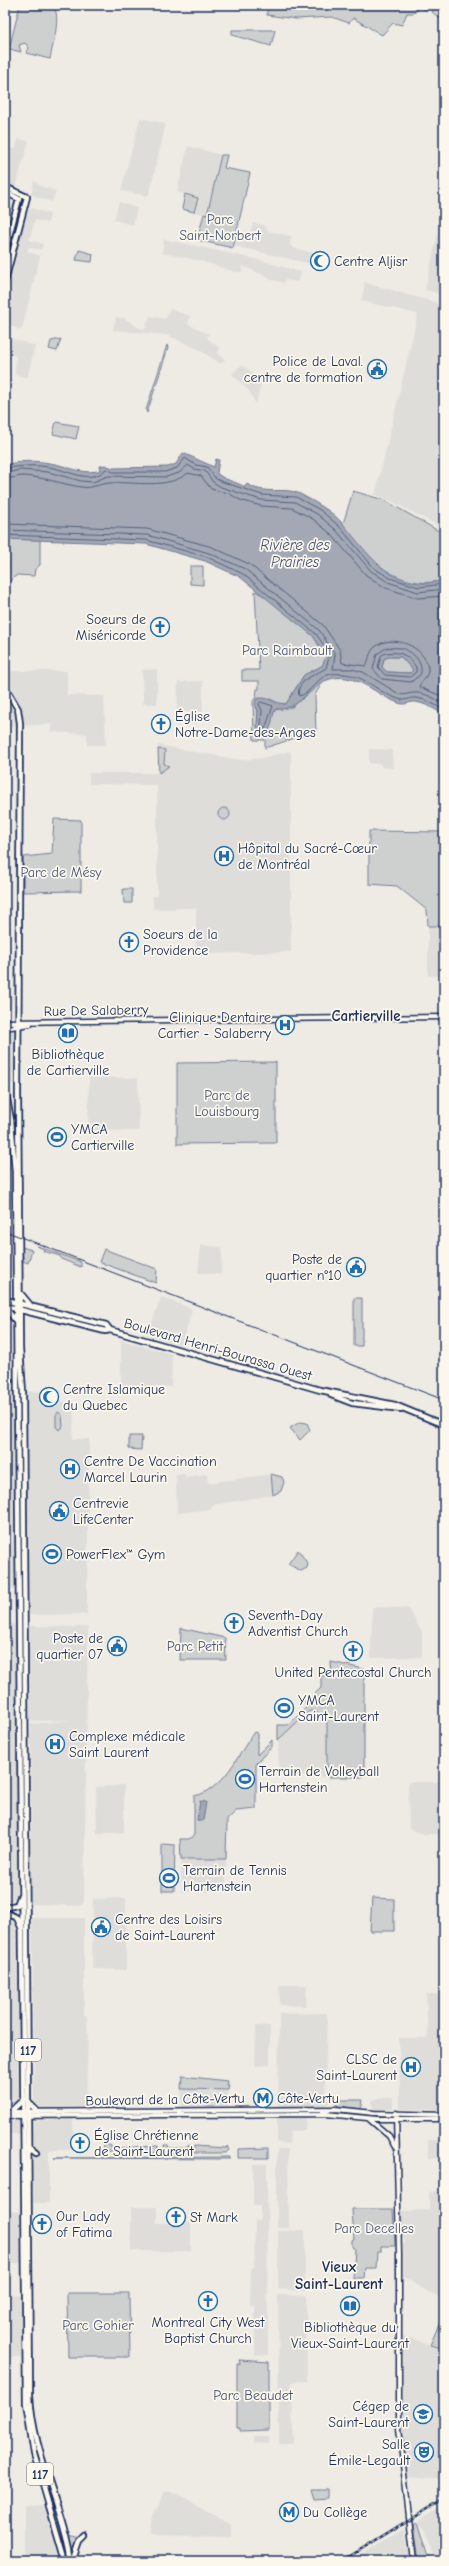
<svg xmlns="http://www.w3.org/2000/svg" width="449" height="2566" font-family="'Comic Neue',sans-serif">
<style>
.built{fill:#deddda}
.green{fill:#cecfcf;stroke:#747f96}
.water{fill:#a3a8b4;stroke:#6d7892;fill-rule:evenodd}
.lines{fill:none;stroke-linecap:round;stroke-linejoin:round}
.shore{stroke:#515f80;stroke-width:1}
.secondary-casing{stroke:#1b2f5e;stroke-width:7}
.primary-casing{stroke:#1b2f5e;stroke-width:8}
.secondary{stroke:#fbf7ec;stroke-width:4}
.primary{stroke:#fbf7ec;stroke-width:4.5}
.tram{stroke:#1b2f5e;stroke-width:1}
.rail-casing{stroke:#1b2f5e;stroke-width:2.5}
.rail{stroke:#fbf7ec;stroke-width:1;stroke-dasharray:3;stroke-linecap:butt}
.labels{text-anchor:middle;stroke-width:3.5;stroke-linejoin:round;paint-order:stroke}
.shield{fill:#fbf7ec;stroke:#5e6b89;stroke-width:1}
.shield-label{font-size:13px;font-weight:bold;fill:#1b2f5e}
.park-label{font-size:14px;fill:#48577a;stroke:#fbf7ec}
.poi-label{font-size:14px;fill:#1b2f5e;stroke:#fbf7ec;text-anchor:start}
.street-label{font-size:14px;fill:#1b2f5e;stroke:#fbf7ec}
.water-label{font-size:15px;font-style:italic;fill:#445378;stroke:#fbf7ec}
.neighbourhood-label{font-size:15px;font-weight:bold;fill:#1b2f5e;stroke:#fbf7ec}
</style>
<rect width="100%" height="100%" fill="#eeebe4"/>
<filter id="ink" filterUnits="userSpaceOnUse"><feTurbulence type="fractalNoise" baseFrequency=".025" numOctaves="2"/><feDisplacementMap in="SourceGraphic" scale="8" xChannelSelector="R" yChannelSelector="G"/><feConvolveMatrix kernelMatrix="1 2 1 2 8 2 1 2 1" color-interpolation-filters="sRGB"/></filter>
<g filter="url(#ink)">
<path class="built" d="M 140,118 L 166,124 L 149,194 L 146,196 L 121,191 Z
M 19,139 L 29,141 L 15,189 L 5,184 L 5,147 L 15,149 Z
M 188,146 L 221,155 L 207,215 L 194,212 L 198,198 L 177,192 Z
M 34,181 L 40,186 L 56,191 L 52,202 L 31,195 Z
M 119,202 L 137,208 L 133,225 L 114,220 Z
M 444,206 L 444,295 L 425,290 Z
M 31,208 L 50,214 L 48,223 L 35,220 L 29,240 L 43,244 L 41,250 L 29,247 L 27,251 L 40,256 L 22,329 L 19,330 L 5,321 L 5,296 L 28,210 Z
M 253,223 L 264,225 L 268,231 L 291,236 L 290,245 L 293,248 L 330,257 L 328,268 L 234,246 L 237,232 L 249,235 Z
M 164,239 L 259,260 L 301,272 L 298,282 L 285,280 L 284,283 L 268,279 L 268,277 L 243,266 L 242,272 L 235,272 L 201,261 L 162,253 Z
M 363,282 L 444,305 L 444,529 L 389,500 L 375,495 L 418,314 L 361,301 L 365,285 Z
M 170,309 L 190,316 L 188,324 L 209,334 L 207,338 L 220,348 L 217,353 L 225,359 L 221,364 L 198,349 L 167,335 L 113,330 L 116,317 L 126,319 L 139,328 L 145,329 L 150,316 L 165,319 Z
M 12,339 L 35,346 L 27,378 L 15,374 L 16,356 L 5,353 L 8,342 Z
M 241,365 L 253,373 L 251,378 L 261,385 L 256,404 L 249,391 L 232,374 Z
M 157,669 L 157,704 L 143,704 L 142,670 Z
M 5,671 L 67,671 L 67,695 L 104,696 L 106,745 L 87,745 L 87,734 L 52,732 L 51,724 L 5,727 Z
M 203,681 L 203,712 L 177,712 L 178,682 Z
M 158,745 L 240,760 L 261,758 L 291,751 L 291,952 L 196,954 L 196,908 L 153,909 L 153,896 L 157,896 L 157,785 L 89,784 L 89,773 L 157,773 Z
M 369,749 L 392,750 L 393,768 L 381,767 L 381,764 L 369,763 Z
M 428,926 L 444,926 L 444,976 L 428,976 Z
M 5,996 L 13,996 L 11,1016 L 5,1016 Z
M 14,1031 L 14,1084 L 9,1082 L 5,1067 L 5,1032 Z
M 89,1077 L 138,1078 L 139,1131 L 88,1130 Z
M 5,1125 L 7,1125 L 13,1168 L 5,1174 Z
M 201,1245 L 222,1247 L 221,1274 L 198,1273 Z
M 161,1297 L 192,1309 L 182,1345 L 148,1334 Z
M 121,1340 L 172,1354 L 171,1387 L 121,1387 Z
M 5,1389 L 13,1390 L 14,1393 L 16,1541 L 13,1589 L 5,1589 Z
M 61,1390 L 61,1402 L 74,1402 L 73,1439 L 89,1439 L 87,1614 L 29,1615 L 27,1392 Z
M 176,1474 L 185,1474 L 185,1477 L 207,1474 L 208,1483 L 271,1474 L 273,1495 L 212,1505 L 212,1509 L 177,1513 Z
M 372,1607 L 408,1608 L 422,1632 L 422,1657 L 371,1658 Z
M 5,1620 L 15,1625 L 17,1728 L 18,1870 L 16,1898 L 10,1901 L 5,1901 Z
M 29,1626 L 88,1627 L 84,1902 L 80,1906 L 33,1904 L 31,1902 L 31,1724 L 75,1720 L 30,1721 Z
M 309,1710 L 314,1711 L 327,1719 L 327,1777 L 279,1776 L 278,1740 Z
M 408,1782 L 444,1782 L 444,1834 L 424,1834 L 409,1829 Z
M 124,1785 L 124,1833 L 97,1833 L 96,1787 Z
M 181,1859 L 226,1859 L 226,1891 L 182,1892 Z
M 126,1898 L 126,1970 L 92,1969 L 93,1899 Z
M 5,1918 L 13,1918 L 18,1924 L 19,2101 L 12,2107 L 20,2122 L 21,2134 L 7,2134 L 5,2107 Z
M 32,1918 L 84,1918 L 84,2015 L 87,2016 L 88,2037 L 86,2107 L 42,2108 L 34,2105 Z
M 279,1985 L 307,1985 L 306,2006 L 280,2005 Z
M 426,1994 L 441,1994 L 443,2110 L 400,2109 L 399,2038 L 428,2038 Z
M 327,2013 L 325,2094 L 333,2097 L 325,2106 L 278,2106 L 279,2014 Z
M 256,2026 L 270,2026 L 270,2065 L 255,2066 Z
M 181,2089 L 228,2090 L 228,2106 L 182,2107 Z
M 379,2098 L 393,2098 L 393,2108 L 375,2110 L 372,2107 L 372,2100 Z
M 277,2117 L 306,2117 L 305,2130 L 290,2131 L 289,2144 L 277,2143 Z
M 73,2119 L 74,2150 L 49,2150 L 49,2203 L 33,2203 L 33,2121 Z
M 428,2140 L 444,2140 L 444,2158 L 428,2159 Z
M 277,2149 L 288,2149 L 289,2228 L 277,2228 Z
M 253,2164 L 267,2164 L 268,2355 L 255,2356 L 255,2305 L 250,2305 L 251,2268 L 254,2267 L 255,2221 L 260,2221 L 260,2206 L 253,2206 Z
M 444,2190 L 444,2301 L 403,2277 L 403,2244 L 405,2244 L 405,2238 L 402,2237 L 401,2211 L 429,2210 L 429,2192 Z
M 131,2207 L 157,2207 L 157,2223 L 191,2222 L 191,2251 L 131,2251 Z
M 5,2211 L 20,2212 L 21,2263 L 5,2264 Z
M 305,2230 L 305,2291 L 278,2289 L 278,2231 Z
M 5,2294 L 22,2296 L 21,2357 L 5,2357 Z
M 278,2295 L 306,2296 L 307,2381 L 292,2382 L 293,2444 L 279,2444 Z
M 403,2336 L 444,2349 L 444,2479 L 407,2476 L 403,2436 Z
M 253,2436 L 269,2436 L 269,2444 L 253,2443 Z
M 165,2491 L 176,2493 L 195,2506 L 231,2523 L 231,2536 L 153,2534 L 152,2517 Z
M 444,2504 L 444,2561 L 434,2561 L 423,2528 L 416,2521 Z
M 47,2505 L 61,2561 L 24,2561 L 24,2506 Z
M 405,2528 L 410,2561 L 349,2561 Z"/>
<path class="green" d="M 20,5 L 53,5 C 62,17 52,46 50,59 L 26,53 L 29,48 L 25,43 L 19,45 L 21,52 L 9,49 Z
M 267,5 L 444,5 L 444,22 L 432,12 L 434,9 L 430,6 L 427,10 L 420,8 L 414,13 L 407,13 L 402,25 L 393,23 L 382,35 L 353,18 L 349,23 L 332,17 L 296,19 L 267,15 Z
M 232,30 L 275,30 L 271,46 L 232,35 Z
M 221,155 L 227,155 L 224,168 L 250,173 L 233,248 L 197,240 L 204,214 L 207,215 Z
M 185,194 L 198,198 L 194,212 L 182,209 Z
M 79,250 L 93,254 L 92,262 L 76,260 Z
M 61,339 L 57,351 L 49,349 L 51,341 Z
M 167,345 L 168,348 L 147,413 L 146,410 Z
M 56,422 L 79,426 L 76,439 L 53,434 Z
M 353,491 L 384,500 L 444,534 L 444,580 C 401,592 364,559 343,524 Z
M 5,539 L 40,540 L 40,565 L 35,569 L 34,576 L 17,575 L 5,585 Z
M 190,566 L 203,566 L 203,585 L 190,584 Z
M 255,591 C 288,609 308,623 327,657 L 322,666 L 304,675 L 286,704 L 280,704 L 270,699 L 256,708 L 258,710 L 257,727 L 263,734 L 274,710 L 292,707 L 322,683 L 315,695 L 316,735 L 301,736 L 265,748 L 265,740 L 254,740 L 253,701 L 256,697 L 257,689 L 259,689 L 259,681 L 242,681 L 242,670 L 259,670 Z
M 388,657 L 401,657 L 413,670 L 410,673 L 387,672 L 382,668 L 384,659 Z
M 158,749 L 165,750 L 164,764 L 169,766 L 159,773 Z
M218 814a6 6 0 1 1 12 0a6 6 0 1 1-12 0Z
M 54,819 L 81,820 L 81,891 L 23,892 L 23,857 L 52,854 Z
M 369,831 L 444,832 L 444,926 L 428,926 L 427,910 L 397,886 L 369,884 Z
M 123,889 L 132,889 L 132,903 L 124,903 Z
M 276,1062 L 276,1143 L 177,1144 L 177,1063 Z
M 37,1246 L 81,1262 L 81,1267 L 61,1259 L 60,1256 L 43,1251 L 44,1249 Z
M 22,1247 L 32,1250 L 28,1263 L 23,1261 Z
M 104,1249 L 157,1269 L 156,1283 L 99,1262 Z
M 354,1298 L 362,1298 L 362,1346 L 354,1346 Z
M 58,1412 L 62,1415 L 63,1427 L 59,1430 L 56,1427 L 56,1415 Z
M 300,1422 L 307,1423 L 310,1430 L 300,1440 L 290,1428 Z
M 129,1436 L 142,1436 L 141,1450 L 129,1449 Z
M 271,1474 L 282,1477 L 284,1482 L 281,1491 L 273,1495 Z
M 298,1550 L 308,1564 L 307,1568 L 301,1571 L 288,1564 Z
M 181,1628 L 225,1638 L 226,1660 L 180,1660 Z
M 331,1662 L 364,1669 L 364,1775 L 362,1777 L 327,1777 L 327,1719 L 314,1711 L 309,1711 L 278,1740 L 278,1725 L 288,1725 L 306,1708 L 304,1700 L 306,1702 L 321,1688 L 321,1676 L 332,1675 Z
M 254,1732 L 257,1733 L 257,1755 L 272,1740 L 272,1747 L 256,1763 L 256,1809 L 236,1811 L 227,1820 L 226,1859 L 181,1859 L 180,1839 L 189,1839 L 194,1835 L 194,1796 C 223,1791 238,1755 254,1732 Z
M 162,1844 L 175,1845 L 174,1891 L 162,1891 Z
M 372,1898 L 394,1899 L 394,1931 L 370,1931 Z
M 182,2076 L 228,2081 L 227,2086 L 229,2086 L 228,2090 L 181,2089 Z
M 339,2100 L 363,2100 L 362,2106 L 360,2109 L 338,2106 L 336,2104 Z
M 102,2142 L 111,2146 L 111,2148 L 158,2146 L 158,2153 L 106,2151 L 103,2149 Z
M 164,2145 L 168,2145 L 169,2148 L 186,2148 L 189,2146 L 189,2153 L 165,2153 Z
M 194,2146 L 227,2148 L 227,2146 L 229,2150 L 226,2153 L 194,2153 Z
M 238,2149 L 268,2148 L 268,2158 L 238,2158 Z
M 229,2157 L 229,2159 L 54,2158 Z
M 352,2209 L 393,2209 L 395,2246 L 381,2246 L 381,2252 L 377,2252 L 376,2268 L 365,2268 L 364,2278 L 353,2278 L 355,2249 L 352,2247 L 352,2240 L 354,2239 Z
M 67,2293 L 129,2293 L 130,2357 L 68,2357 Z
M 444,2313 L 444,2349 L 430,2345 Z
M 239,2360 L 269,2362 L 269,2430 L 240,2431 L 240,2428 L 237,2428 L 237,2364 L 240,2364 Z
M 311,2489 L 328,2489 L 328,2498 L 314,2499 Z
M 416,2521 L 427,2556 L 426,2561 L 418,2560 L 413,2523 Z
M 68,2535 L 80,2538 L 73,2554 Z"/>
<path class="water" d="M 183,453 L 214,467 L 216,459 L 219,460 L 217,473 C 221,479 237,482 245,487 L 247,484 C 265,496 284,486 300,494 C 315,502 332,511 343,524 C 371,557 393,594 444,580 L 444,714 C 435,710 427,704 416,702 C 408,701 406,707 396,702 C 373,693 354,670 327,680 C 307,687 300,711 276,709 C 270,717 274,732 263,734 L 257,727 L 258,710 L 255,705 L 256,699 C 267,695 275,704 286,704 L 304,675 L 322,666 L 326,657 L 313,636 L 240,577 L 205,561 L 146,544 L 5,539 L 5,465 C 19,461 34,460 49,463 C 67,465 82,476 101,470 L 100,466 L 105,465 L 113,468 L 168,467 L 176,464 ZM 388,657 L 401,657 L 413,670 L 410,673 L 387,672 L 382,667 L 384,659 Z
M 200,1801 L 206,1802 L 203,1821 L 197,1820 Z"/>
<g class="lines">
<path class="shore" d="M 5,468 C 21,467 31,464 48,467 C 67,469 90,486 106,469 L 113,472 L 165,472 L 177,468 L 185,458 L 196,465 L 207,467 L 216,479 L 223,482 L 262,495 L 296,497 L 320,510 L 339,526 L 374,568 L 390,578 L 419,587 L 444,584
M 5,473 L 20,470 L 48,472 L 81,481 L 93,482 L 108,476 L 166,477 L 179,473 L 188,465 L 194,469 L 205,471 L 213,482 L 221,487 L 261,500 L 295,502 L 317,514 L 336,530 L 371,571 L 388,582 L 418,592 L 444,589
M 5,479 C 11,479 17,476 23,476 C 44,477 61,484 81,487 C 92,489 100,483 111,483 C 136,481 166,490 188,473 L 201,476 L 211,489 L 230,494 L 240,500 L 261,506 L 292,508 L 313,519 L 331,534 L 366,575 L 386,588 L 418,598 L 444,596
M 5,524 L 147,529 L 212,547 L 249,564 L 323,625 L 340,650 L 342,663 L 366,666 C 369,660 369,652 375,647 C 392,633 425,646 428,668 C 429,677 421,680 419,687 L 444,697
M 5,530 L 147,535 L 209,553 L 245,569 L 319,630 L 335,654 L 333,669 L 352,669 L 363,672 L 399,694 C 405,696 408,693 414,693 C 424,692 436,699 444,704
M 5,535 L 146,540 L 207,557 L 243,574 L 316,634 L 330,654 L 326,668 C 316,675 295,680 299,696 C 311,694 317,676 331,674 C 363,671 371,689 398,699 C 406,702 409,697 416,698 C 426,699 435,705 444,710
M 402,648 C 412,651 425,663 420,675 L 411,682 L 382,679 L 373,669 L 377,654 L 386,648 Z
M 386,653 C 401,651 408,655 416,667 L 416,672 L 410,677 L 385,675 L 378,667 L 381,656 Z
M 261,702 L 273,706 L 265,729 L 261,725 L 262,710 L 259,704 Z"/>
<g class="secondary-casing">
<path id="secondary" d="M 5,1022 L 444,1017
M 5,1028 L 30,1024
M 5,2112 L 335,2109 L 374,2113 L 444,2115
M 396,2113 L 399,2254 L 399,2428 L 414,2561
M 5,2116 L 326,2114 L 377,2119 L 444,2119
M 369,2119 L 389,2136 L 395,2147"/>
</g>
<g class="primary-casing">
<path id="primary" d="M 5,187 L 27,197 L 5,281
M 5,192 L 19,199 L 5,251
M 5,687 L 18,709 L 20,723 L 18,1095 L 20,1348 L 23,1392 L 30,2395 C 33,2456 63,2504 71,2561
M 5,1089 L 11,1120 L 15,1172 L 26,2403 L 34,2454 L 65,2561
M 21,1294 L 31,1306
M 5,1300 L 106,1325 L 110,1330 L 320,1390 L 395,1405 L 444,1425
M 5,1306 L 105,1331 L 110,1330
M 5,1307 L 15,1320
M 331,1395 L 352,1403 L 401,1409
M 7,1907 L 17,1905 L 20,1897
M 7,1913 L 17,1918 L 21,1927
M 28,2102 L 38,2112
M 10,2112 L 24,2099
M 28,2147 L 36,2153
M 73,2561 L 80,2541 L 85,2536"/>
</g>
<use href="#secondary" class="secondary"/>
<use href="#primary" class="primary"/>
<path class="tram" d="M 5,1231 L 444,1400"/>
<g class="rail-casing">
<path id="rail" d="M 342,2561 L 444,2498"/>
</g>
<use href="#rail" class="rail"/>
</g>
</g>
<defs>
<g id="mosque-ring" transform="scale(1)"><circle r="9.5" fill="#fbf7ec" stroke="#1f6fb2" stroke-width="1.5"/><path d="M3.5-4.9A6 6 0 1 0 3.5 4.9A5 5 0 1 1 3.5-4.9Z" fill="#1f6fb2"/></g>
<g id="civic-ring" transform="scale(1)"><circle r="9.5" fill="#fbf7ec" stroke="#1f6fb2" stroke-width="1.5"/><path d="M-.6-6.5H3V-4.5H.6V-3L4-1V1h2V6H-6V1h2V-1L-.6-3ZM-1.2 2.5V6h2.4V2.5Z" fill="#1f6fb2"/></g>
<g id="church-ring" transform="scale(1)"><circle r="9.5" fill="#fbf7ec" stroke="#1f6fb2" stroke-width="1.5"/><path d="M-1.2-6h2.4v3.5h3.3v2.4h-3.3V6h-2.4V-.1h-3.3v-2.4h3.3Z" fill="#1f6fb2"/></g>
<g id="hospital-ring" transform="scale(1)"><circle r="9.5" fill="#fbf7ec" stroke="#1f6fb2" stroke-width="1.5"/><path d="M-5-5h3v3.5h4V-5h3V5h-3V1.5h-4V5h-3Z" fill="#1f6fb2"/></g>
<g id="library-ring" transform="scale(1)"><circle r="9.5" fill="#fbf7ec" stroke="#1f6fb2" stroke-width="1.5"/><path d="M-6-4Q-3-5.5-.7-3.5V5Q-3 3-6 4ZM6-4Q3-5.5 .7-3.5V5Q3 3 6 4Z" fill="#1f6fb2"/></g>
<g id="stadium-ring" transform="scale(1)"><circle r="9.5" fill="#fbf7ec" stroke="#1f6fb2" stroke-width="1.5"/><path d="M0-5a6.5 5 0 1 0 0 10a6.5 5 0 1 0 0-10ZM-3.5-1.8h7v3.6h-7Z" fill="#1f6fb2"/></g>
<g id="metro-ring" transform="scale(1)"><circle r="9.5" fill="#fbf7ec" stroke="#1f6fb2" stroke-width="1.5"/><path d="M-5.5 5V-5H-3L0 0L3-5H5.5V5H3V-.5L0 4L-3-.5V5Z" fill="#1f6fb2"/></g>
<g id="university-ring" transform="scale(1)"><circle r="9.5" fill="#fbf7ec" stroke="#1f6fb2" stroke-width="1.5"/><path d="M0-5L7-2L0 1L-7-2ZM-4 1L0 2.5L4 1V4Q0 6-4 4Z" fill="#1f6fb2"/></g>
<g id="theatre-ring" transform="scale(1)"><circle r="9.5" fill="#fbf7ec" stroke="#1f6fb2" stroke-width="1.5"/><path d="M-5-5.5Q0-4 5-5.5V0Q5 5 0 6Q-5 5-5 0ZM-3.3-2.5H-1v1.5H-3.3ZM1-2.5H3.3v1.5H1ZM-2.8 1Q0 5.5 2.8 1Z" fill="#1f6fb2"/></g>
</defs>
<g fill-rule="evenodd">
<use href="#mosque-ring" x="320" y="261"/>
<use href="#civic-ring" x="377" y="369"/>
<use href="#church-ring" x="160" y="627"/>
<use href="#church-ring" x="161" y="724"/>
<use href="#hospital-ring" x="224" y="856"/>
<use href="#church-ring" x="129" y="942"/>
<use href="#hospital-ring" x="285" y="1025"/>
<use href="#library-ring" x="68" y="1033"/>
<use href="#stadium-ring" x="57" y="1137"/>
<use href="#civic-ring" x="356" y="1267"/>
<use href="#mosque-ring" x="49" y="1397"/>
<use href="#hospital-ring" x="70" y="1469"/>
<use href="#civic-ring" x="59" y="1511"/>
<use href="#stadium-ring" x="52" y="1554"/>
<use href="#church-ring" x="234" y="1623"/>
<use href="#civic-ring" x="117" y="1646"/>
<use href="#church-ring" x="353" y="1651"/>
<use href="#stadium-ring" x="284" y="1708"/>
<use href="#hospital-ring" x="55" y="1744"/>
<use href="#stadium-ring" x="245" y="1779"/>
<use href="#stadium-ring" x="169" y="1878"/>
<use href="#civic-ring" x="101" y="1927"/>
<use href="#hospital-ring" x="411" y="2067"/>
<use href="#metro-ring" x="263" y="2098"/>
<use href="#church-ring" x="80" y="2143"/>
<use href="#church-ring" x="176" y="2217"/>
<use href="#church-ring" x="42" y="2224"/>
<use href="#church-ring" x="208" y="2301"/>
<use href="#library-ring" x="350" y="2306"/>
<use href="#university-ring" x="423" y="2414"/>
<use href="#theatre-ring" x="424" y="2452"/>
<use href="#metro-ring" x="289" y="2512"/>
</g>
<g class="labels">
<g class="shield">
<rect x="15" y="2039" width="26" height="22" rx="3"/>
<rect x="27" y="2463" width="26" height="22" rx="3"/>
</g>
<g class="shield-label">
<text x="28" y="2055">117</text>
<text x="40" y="2479">117</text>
</g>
<g class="park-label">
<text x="220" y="224">Parc<tspan x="220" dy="16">Saint-Norbert</tspan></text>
<text x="287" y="655">Parc Raimbault</text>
<text x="61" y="877">Parc de Mésy</text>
<text x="227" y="1100">Parc de<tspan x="227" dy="16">Louisbourg</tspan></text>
<text x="195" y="1651">Parc Petit</text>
<text x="374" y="2233">Parc Decelles</text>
<text x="98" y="2330">Parc Gohier</text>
<text x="253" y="2400">Parc Beaudet</text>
</g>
<g class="poi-label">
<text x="334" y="266">Centre Aljisr</text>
<text x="363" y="366" text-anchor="end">Police de Laval.<tspan x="363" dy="16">centre de formation</tspan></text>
<text x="146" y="624" text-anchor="end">Soeurs de<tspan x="146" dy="16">Miséricorde</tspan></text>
<text x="175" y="721">Église<tspan x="175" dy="16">Notre-Dame-des-Anges</tspan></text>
<text x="238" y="853">Hôpital du Sacré-Cœur<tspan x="238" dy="16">de Montréal</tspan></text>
<text x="143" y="939">Soeurs de la<tspan x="143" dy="16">Providence</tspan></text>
<text x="271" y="1022" text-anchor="end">Clinique Dentaire<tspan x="271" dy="16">Cartier - Salaberry</tspan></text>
<text x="68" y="1059" text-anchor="middle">Bibliothèque<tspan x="68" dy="16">de Cartierville</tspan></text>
<text x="71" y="1134">YMCA<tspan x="71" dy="16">Cartierville</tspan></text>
<text x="342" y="1264" text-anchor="end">Poste de<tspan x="342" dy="16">quartier n°10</tspan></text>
<text x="63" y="1394">Centre Islamique<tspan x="63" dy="16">du Quebec</tspan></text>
<text x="84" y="1466">Centre De Vaccination<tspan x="84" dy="16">Marcel Laurin</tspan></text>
<text x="73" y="1508">Centrevie<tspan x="73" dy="16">LifeCenter</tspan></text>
<text x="66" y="1559">PowerFlex™ Gym</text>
<text x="248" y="1620">Seventh-Day<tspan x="248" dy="16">Adventist Church</tspan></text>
<text x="103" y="1643" text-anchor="end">Poste de<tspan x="103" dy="16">quartier 07</tspan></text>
<text x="353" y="1677" text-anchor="middle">United Pentecostal Church</text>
<text x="298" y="1705">YMCA<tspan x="298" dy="16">Saint-Laurent</tspan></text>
<text x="69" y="1741">Complexe médicale<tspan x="69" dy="16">Saint Laurent</tspan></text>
<text x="259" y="1776">Terrain de Volleyball<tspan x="259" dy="16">Hartenstein</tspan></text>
<text x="183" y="1875">Terrain de Tennis<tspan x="183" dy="16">Hartenstein</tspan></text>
<text x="115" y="1924">Centre des Loisirs<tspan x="115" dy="16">de Saint-Laurent</tspan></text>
<text x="397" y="2064" text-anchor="end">CLSC de<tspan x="397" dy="16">Saint-Laurent</tspan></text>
<text x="277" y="2103">Côte-Vertu</text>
<text x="94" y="2140">Église Chrétienne<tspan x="94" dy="16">de Saint-Laurent</tspan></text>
<text x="56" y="2221">Our Lady<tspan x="56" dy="16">of Fatima</tspan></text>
<text x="190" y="2222">St Mark</text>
<text x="208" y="2327" text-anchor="middle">Montreal City West<tspan x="208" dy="16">Baptist Church</tspan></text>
<text x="350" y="2332" text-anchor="middle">Bibliothèque du<tspan x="350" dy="16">Vieux-Saint-Laurent</tspan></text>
<text x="409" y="2411" text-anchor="end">Cégep de<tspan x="409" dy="16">Saint-Laurent</tspan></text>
<text x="410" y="2449" text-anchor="end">Salle<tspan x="410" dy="16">Émile-Legault</tspan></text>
<text x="303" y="2517">Du Collège</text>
</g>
<g class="street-label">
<text transform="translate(96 1010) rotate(-1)" y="5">Rue De Salaberry</text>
<text transform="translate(218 1349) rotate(16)" y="5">Boulevard Henri-Bourassa Ouest</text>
<text transform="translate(165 2099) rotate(-1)" y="5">Boulevard de la Côte-Vertu</text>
</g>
<g class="water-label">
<text x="295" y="550">Rivière des<tspan x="295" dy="17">Prairies</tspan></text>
</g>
<g class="neighbourhood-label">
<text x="366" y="1021">Cartierville</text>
<text x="339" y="2272">Vieux<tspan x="339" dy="17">Saint-Laurent</tspan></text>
</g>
</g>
<rect width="449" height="2566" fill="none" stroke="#fbf7ec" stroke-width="20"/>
<rect x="10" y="10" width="429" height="2546" fill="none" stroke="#1b2f5e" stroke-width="1.5" filter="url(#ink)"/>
</svg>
